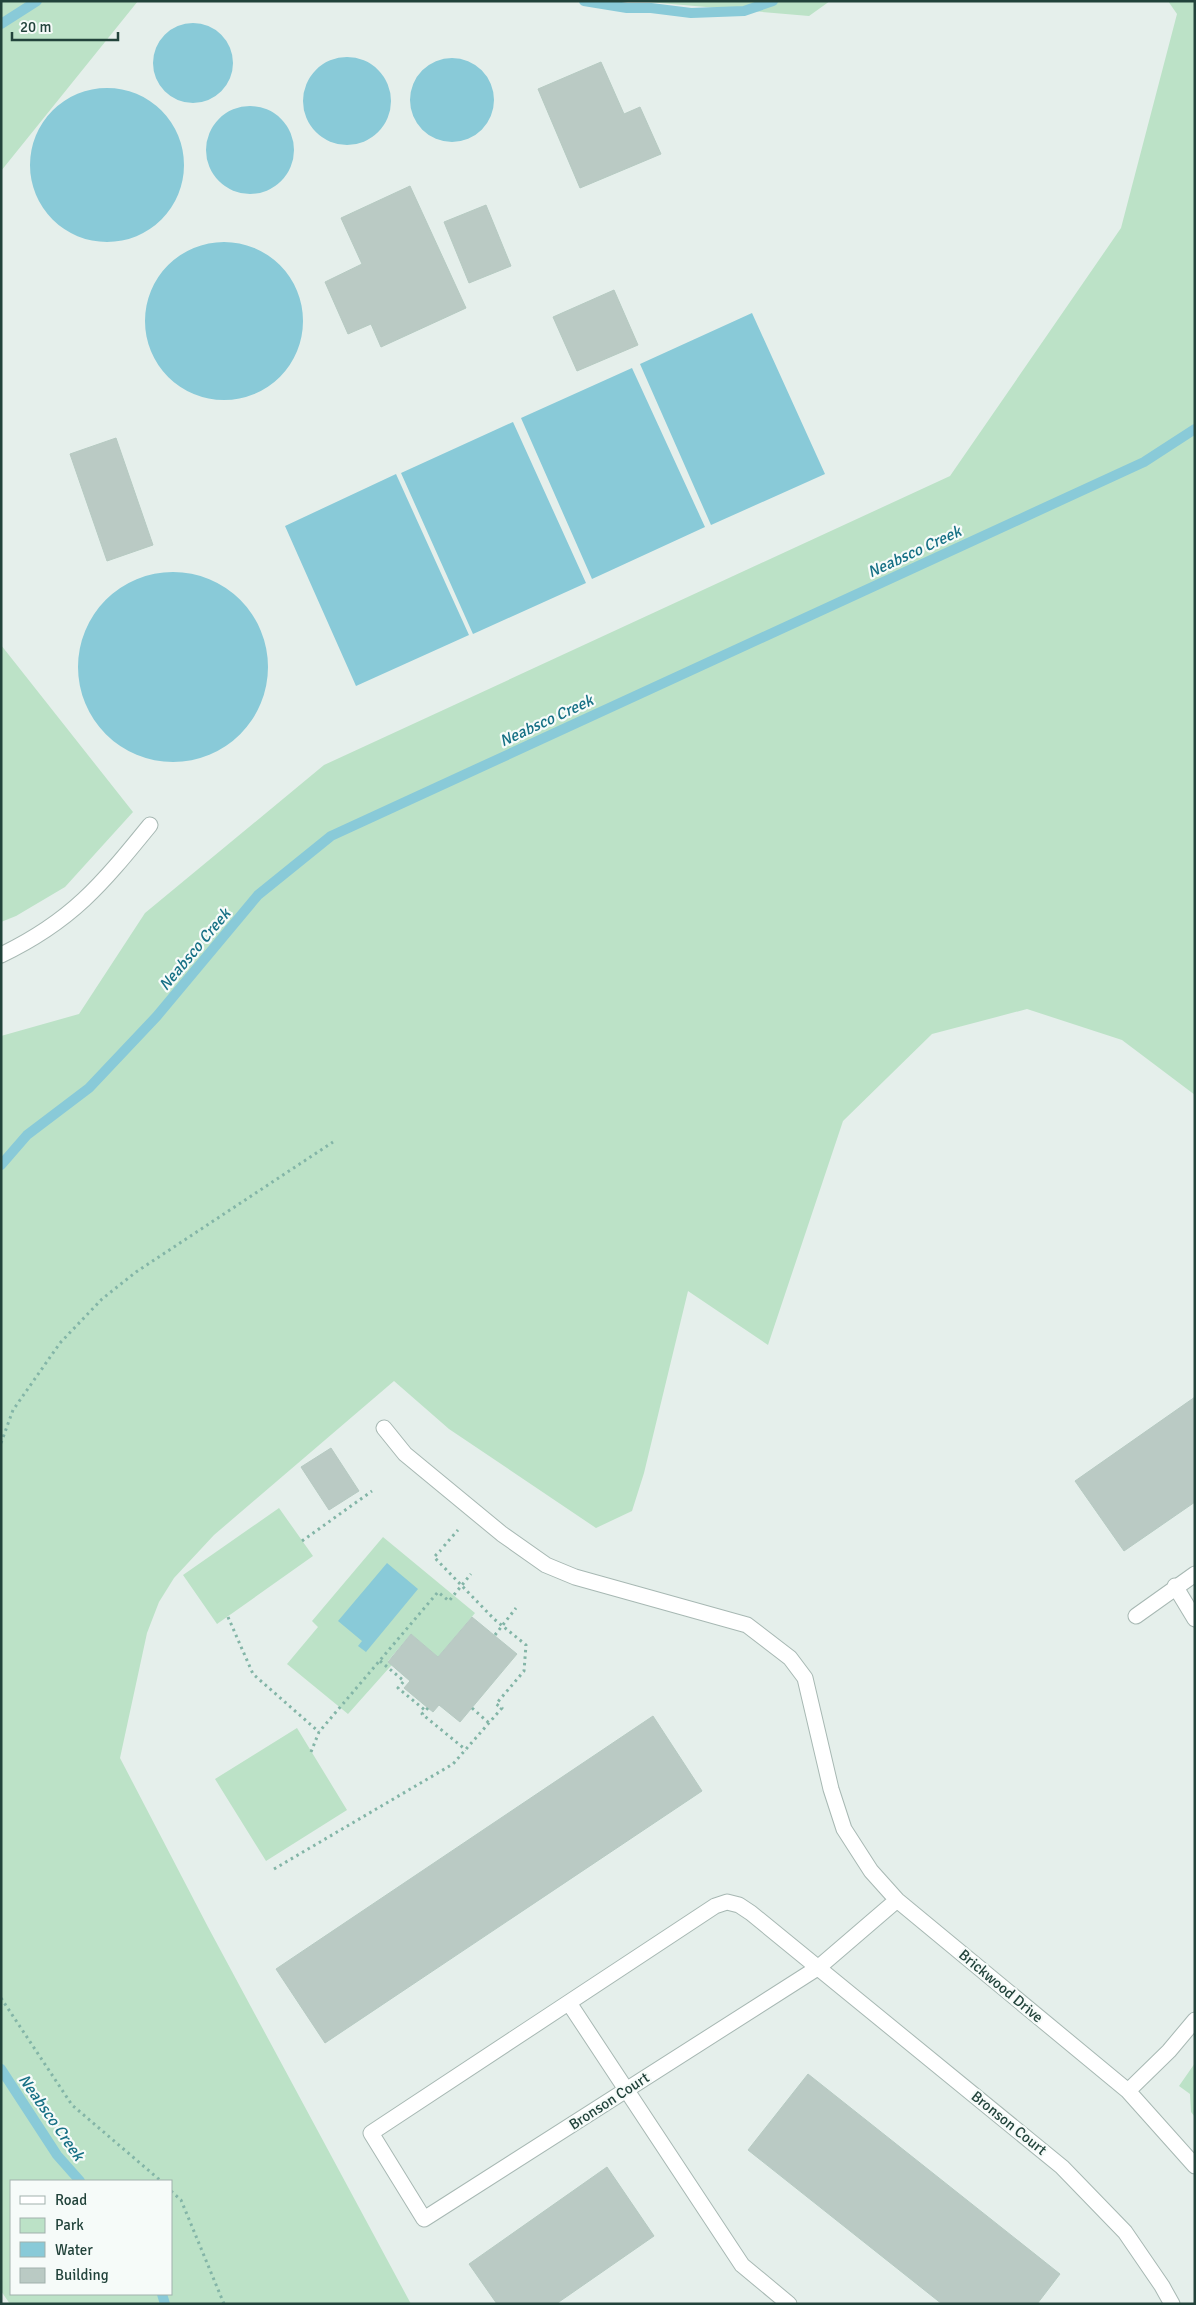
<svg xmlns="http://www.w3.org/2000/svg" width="1196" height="2305" font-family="Signika,sans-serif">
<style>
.green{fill:#bce2c7;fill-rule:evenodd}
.water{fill:#89cad8}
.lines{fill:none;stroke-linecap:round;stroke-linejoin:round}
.stream{stroke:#89cad8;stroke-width:10}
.building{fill:#bacac4;stroke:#b6cac2}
.minor-casing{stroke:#a7b8b3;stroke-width:17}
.path{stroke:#83b5a7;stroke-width:3;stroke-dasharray:2.5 4;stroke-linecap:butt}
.minor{stroke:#fff;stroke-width:15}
.labels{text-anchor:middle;stroke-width:4.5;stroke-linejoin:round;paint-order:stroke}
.street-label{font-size:15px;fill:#22433b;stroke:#f6fbf9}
.water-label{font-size:16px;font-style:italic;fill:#167085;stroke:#f6fbf9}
</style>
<rect width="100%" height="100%" fill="#e5efeb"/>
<path class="green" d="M 1,1 L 138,1 L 1,171 Z
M 637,1 L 830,1 L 809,16 Z
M 1168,1 L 1195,1 L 1195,1095 L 1122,1040 L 1027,1009 L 932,1034 L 843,1121 L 768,1345 L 688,1291 L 644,1473 L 632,1511 L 596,1528 L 449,1429 L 394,1381 L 214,1535 L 174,1578 L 159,1602 L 147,1633 L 120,1758 L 208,1927 L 411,2304 L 10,2304 L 1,2291 L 1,1036 L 79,1014 L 145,913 L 324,765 L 950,476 L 1121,228 L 1177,14 ZM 11,2181 L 171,2181 L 171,2294 L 11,2294 Z
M 1,645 L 133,812 L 65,887 L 16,916 L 1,922 Z
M 279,1508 L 313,1556 L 217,1624 L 183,1575 Z
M 383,1537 L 475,1613 L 438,1657 L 411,1634 L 388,1661 L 392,1665 L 389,1668 L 348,1714 L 287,1664 L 318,1627 L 312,1621 Z
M 297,1728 L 347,1810 L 266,1861 L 215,1779 Z
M 1195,2063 L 1195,2117 L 1191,2112 L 1190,2094 L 1179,2086 Z"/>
<path class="water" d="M153 63a40 40 0 1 1 80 0a40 40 0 1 1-80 0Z
M303 101a44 44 0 1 1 88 0a44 44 0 1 1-88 0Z
M410 100a42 42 0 1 1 84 0a42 42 0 1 1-84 0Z
M30 165a77 77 0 1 1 154 0a77 77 0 1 1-154 0Z
M206 150a44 44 0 1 1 88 0a44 44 0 1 1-88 0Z
M145 321a79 79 0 1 1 158 0a79 79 0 1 1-158 0Z
M 752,313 L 825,474 L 711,525 L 640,364 Z
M 632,368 L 705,527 L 592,579 L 521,418 Z
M 513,422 L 586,583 L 473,634 L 401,473 Z
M 396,474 L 469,635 L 356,686 L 285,526 Z
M78 667a95 95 0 1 1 190 0a95 95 0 1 1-190 0Z
M 387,1563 L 418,1589 L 366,1652 L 358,1646 L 362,1641 L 338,1621 Z"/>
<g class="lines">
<path class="stream" d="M 584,1 L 627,8 L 651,8 L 691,13 L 744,11 L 773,1
M 1,24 L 37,1
M 1,1165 L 27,1135 L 89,1088 L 157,1016 L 258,895 L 331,836 L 1144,462 L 1195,429
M 1,2069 L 57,2155 L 80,2181
M 162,2294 L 165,2304"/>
</g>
<path class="building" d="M 601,62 L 624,114 L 640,107 L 661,154 L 580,188 L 538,89 Z
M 410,186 L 466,308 L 381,347 L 371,324 L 348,334 L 325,282 L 362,264 L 341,218 Z
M 486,205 L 511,266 L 469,283 L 444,222 Z
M 614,290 L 638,345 L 577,371 L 553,317 Z
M 116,438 L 153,545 L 107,561 L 70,454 Z
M 1195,1397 L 1195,1502 L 1124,1551 L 1075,1481 Z
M 331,1448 L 359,1491 L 329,1510 L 301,1467 Z
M 472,1617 L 517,1654 L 460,1722 L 439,1705 L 433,1712 L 428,1708 L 404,1688 L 410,1681 L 388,1662 L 411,1634 L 438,1657 Z
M 653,1716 L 702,1791 L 325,2043 L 276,1969 Z
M 808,2074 L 1060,2274 L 1037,2304 L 942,2304 L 748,2150 Z
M 607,2167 L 654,2236 L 556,2304 L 497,2304 L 469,2264 Z"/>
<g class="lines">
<g class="minor-casing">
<path id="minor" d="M 1,955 C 72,921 102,884 150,825
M 384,1428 L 405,1454 L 502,1534 L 546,1565 L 575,1577 L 747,1625 L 790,1658 L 805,1678 L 831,1789 L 844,1829 L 871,1871 L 897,1900 L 1128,2091 L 1195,2166
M 1175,1586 L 1195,1619
M 1136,1616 L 1195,1574
M 897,1900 L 819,1967 L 424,2219 L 371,2133 L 715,1906 L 727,1902 L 739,1905 L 751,1913 L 1062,2167 L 1125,2232 L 1162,2286 L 1172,2304
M 569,2003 L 742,2265 L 789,2304
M 1128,2091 L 1169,2051 L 1195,2020"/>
</g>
<path class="path" d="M 1,1443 L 13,1410 L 60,1343 L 102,1299 L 136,1272 L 333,1142
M 302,1541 L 372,1491
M 444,1546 L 458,1530
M 228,1617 L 253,1674 L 319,1732
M 495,1635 L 516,1608
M 380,1661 L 404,1681 L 398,1688 L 426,1711
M 428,1708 L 422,1714 L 466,1750
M 472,1708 L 489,1723
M 311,1752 L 319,1732 L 438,1592 L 449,1601 L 471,1574
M 274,1869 L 453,1764 L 502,1708 L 496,1704 L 524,1671 L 526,1645 L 494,1619 L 434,1557 L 441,1550
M 1,1998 L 72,2105 L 161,2181
M 171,2191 L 181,2200 L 224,2304"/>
<use href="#minor" class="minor"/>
</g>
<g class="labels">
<g class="street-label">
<text transform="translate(1001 1986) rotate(40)" y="5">Brickwood Drive</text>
<text transform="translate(609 2101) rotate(-33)" y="5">Bronson Court</text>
<text transform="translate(1009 2123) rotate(39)" y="5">Bronson Court</text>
</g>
<g class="water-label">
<text transform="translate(914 551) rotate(-25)" y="6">Neabsco Creek</text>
<text transform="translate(546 720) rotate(-25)" y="6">Neabsco Creek</text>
<text transform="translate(194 949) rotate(-50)" y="6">Neabsco Creek</text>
<text transform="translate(52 2117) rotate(55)" y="6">Neabsco Creek</text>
</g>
</g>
<rect width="1196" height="2305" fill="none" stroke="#22433b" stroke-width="5"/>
<rect x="10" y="2180" width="162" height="115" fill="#f6fbf9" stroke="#a1b1ad"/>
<rect x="20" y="2196" width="25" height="8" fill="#ffffff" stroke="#a1b1ad"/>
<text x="55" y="2205" font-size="15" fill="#22433b">Road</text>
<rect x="20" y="2218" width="25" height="15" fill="#bce2c7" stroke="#a1b1ad"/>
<text x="55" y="2230" font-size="15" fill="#22433b">Park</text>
<rect x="20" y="2242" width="25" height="15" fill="#89cad8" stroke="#a1b1ad"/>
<text x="55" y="2255" font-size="15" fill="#22433b">Water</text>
<rect x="20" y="2268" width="25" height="15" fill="#bacac4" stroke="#a1b1ad"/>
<text x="55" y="2280" font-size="15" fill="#22433b">Building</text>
<path d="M12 32v8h106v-8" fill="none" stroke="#22433b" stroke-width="2.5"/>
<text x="20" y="32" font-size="15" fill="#22433b" stroke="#f6fbf9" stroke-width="4" paint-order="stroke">20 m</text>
</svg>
